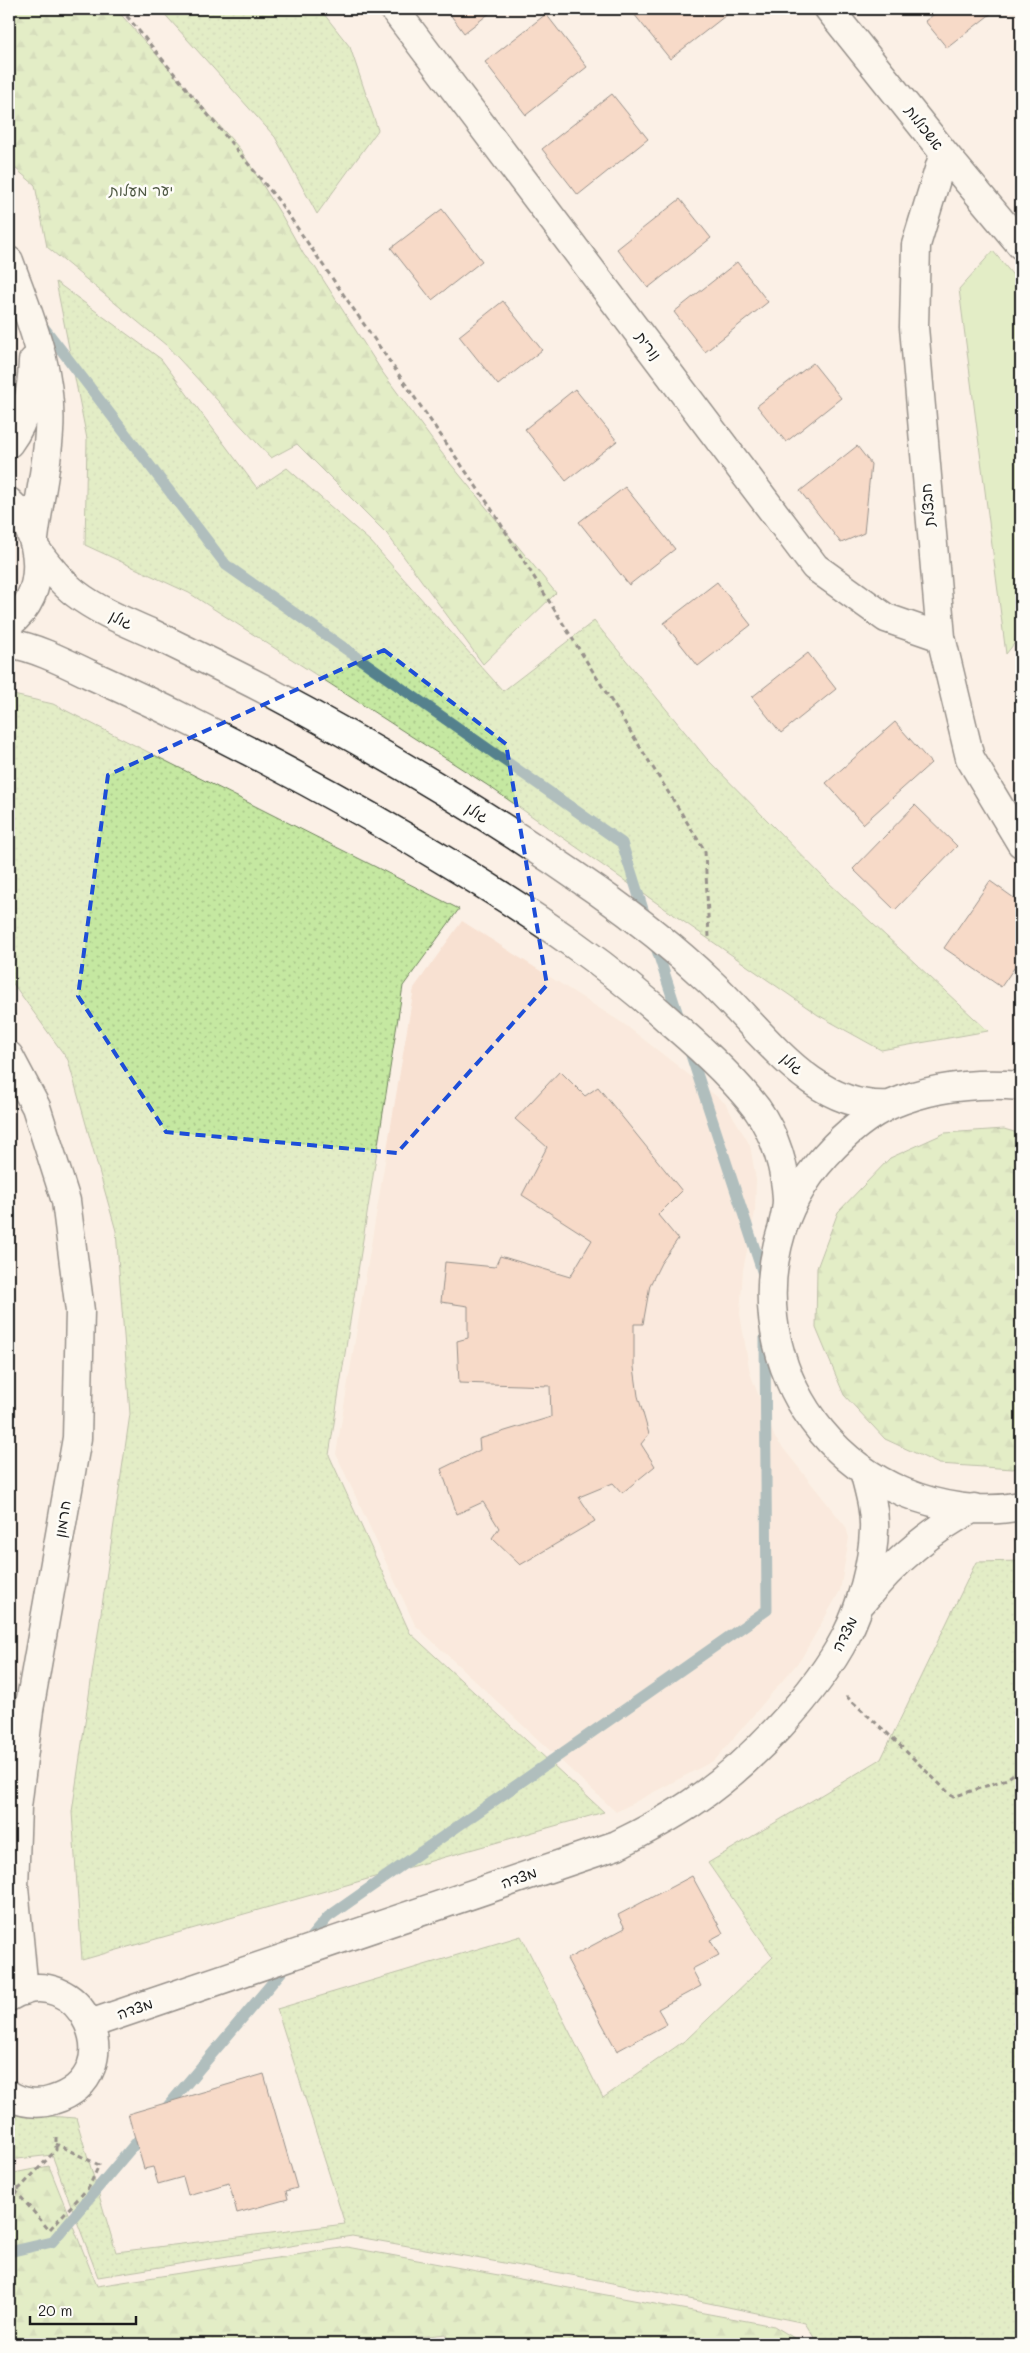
<svg xmlns="http://www.w3.org/2000/svg" width="1030" height="2353" font-family="Mali,'Playpen Sans Hebrew',sans-serif">
<style>
.built{fill:#f8e1d2}
.grass{fill:url(#grass-dots);stroke:#70825e}
.forest{fill:url(#forest-firs);stroke:#70825e}
.park{fill:#c5e8a1;stroke:#70825e}
.lines{fill:none;stroke-linecap:round;stroke-linejoin:round}
.stream{stroke:#54818d;stroke-width:11}
.building{fill:#f2bea4;stroke:#1c1c1c}
.minor-casing{stroke:#1c1c1c;stroke-width:31}
.path{stroke:#1c1c1c;stroke-width:3;stroke-dasharray:5 4;stroke-linecap:butt}
.minor{stroke:#fdfcf7;stroke-width:28}
.marked{fill:none;stroke:#1d4ed8;stroke-width:4;stroke-dasharray:10 6;stroke-linejoin:round}
.labels{text-anchor:middle;stroke-width:5;stroke-linejoin:round;paint-order:stroke}
.street-label{font-size:15px;fill:#1c1c1c;stroke:#fdfcf7}
.park-label{font-size:15px;fill:#4f5944;stroke:#fdfcf7}
</style>
<defs>
<pattern id="grass-dots" width="8" height="8" patternUnits="userSpaceOnUse" patternTransform="scale(1.25)"><rect width="8" height="8" fill="#c5e8a1"/><path d="M2 2h.1M6 6h.1" fill="none" stroke="#a9c68a" stroke-width="1.8" stroke-linecap="round"/></pattern>
<pattern id="forest-firs" width="22" height="20" patternUnits="userSpaceOnUse" patternTransform="scale(1.25)"><rect width="22" height="20" fill="#c5e8a1"/><path d="M5 1l3.5 6h-7zM16 11l3.5 6h-7z" fill="#a9c68a"/></pattern>
</defs>
<rect width="100%" height="100%" fill="#fbf0e6"/>
<filter id="ink" filterUnits="userSpaceOnUse"><feTurbulence type="fractalNoise" baseFrequency=".02" numOctaves="2"/><feDisplacementMap in="SourceGraphic" scale="10" xChannelSelector="R" yChannelSelector="G"/><feConvolveMatrix kernelMatrix="1 2 1 2 8 2 1 2 1" color-interpolation-filters="sRGB"/></filter>
<g filter="url(#ink)">
<path class="built" d="M 462,921 L 624,1024 L 725,1103 L 750,1145 L 756,1180 L 755,1212 L 743,1270 L 740,1314 L 750,1373 L 775,1438 L 846,1527 L 849,1538 L 840,1591 L 801,1659 L 715,1760 L 616,1812 L 415,1625 L 336,1454 L 414,988 Z"/>
<path class="grass" d="M 160,9 L 320,9 L 350,47 L 378,130 L 317,214 L 275,137 Z
M 56,282 L 161,359 L 257,488 L 287,468 L 371,542 L 503,691 L 594,621 L 707,759 L 829,883 L 988,1031 L 881,1050 L 818,1015 L 487,785 L 189,593 L 85,545 L 87,439 Z
M 9,694 L 53,704 L 459,909 L 403,986 L 329,1455 L 410,1633 L 604,1812 L 82,1960 L 72,1812 L 130,1414 L 116,1231 L 68,1060 L 9,978 Z
M 1021,1561 L 1021,2344 L 818,2344 L 805,2323 L 588,2278 L 352,2236 L 98,2277 L 52,2155 L 9,2160 L 9,2113 L 76,2118 L 116,2252 L 345,2224 L 277,2009 L 521,1936 L 603,2098 L 687,2039 L 773,1957 L 708,1863 L 881,1759 L 976,1562 Z"/>
<path class="forest" d="M 9,9 L 116,9 L 240,149 L 282,216 L 304,255 L 315,267 L 383,373 L 441,452 L 556,593 L 483,664 L 387,534 L 297,444 L 271,458 L 166,345 L 47,247 L 35,185 L 9,163 Z
M 1004,1129 L 1021,1134 L 1021,1466 L 1013,1469 L 939,1464 L 885,1439 L 844,1395 L 816,1328 L 817,1268 L 838,1212 L 890,1158 L 945,1133 Z
M 49,2166 L 97,2286 L 347,2247 L 774,2326 L 804,2344 L 447,2344 L 446,2334 L 357,2344 L 9,2344 L 9,2174 Z"/>
<path class="park" d="M 993,251 L 1021,285 L 1021,635 L 1006,654 L 959,289 Z"/>
<g class="lines">
<path class="stream" d="M 39,321 L 226,565 L 622,843 L 647,922
M 654,941 L 680,1021
M 688,1046 L 765,1280
M 304,1945 L 328,1917 L 767,1610 L 765,1336
M 162,2113 L 289,1963
M 9,2252 L 52,2242 L 145,2132"/>
</g>
<path class="building" d="M 446,9 L 495,9 L 464,33 Z
M 630,9 L 734,9 L 670,59 Z
M 941,9 L 997,9 L 947,48 L 925,21 Z
M 546,14 L 587,67 L 526,115 L 485,62 Z
M 612,94 L 648,139 L 578,195 L 542,149 Z
M 680,199 L 711,238 L 648,288 L 617,249 Z
M 442,209 L 482,261 L 432,300 L 391,248 Z
M 737,262 L 768,302 L 705,352 L 674,312 Z
M 503,301 L 542,350 L 498,385 L 459,336 Z
M 813,363 L 841,398 L 786,442 L 757,406 Z
M 575,389 L 617,441 L 566,481 L 525,429 Z
M 857,446 L 871,464 L 864,533 L 841,543 L 800,491 Z
M 625,487 L 675,549 L 629,585 L 579,522 Z
M 717,582 L 751,625 L 698,666 L 664,623 Z
M 808,653 L 836,689 L 781,733 L 752,697 Z
M 895,722 L 931,763 L 863,824 L 826,783 Z
M 915,805 L 957,846 L 895,910 L 853,869 Z
M 990,881 L 1021,903 L 1021,958 L 1001,987 L 944,948 Z
M 560,1071 L 585,1096 L 598,1087 L 682,1191 L 658,1215 L 678,1239 L 661,1263 L 650,1285 L 643,1324 L 634,1324 L 634,1367 L 638,1396 L 649,1434 L 641,1444 L 655,1466 L 622,1493 L 613,1483 L 579,1497 L 595,1521 L 520,1565 L 492,1538 L 499,1528 L 483,1502 L 457,1514 L 441,1469 L 480,1450 L 479,1439 L 551,1417 L 550,1386 L 459,1383 L 457,1341 L 468,1338 L 468,1306 L 441,1302 L 445,1262 L 495,1267 L 500,1256 L 570,1277 L 592,1240 L 522,1195 L 547,1147 L 515,1119 Z
M 692,1876 L 723,1933 L 710,1940 L 719,1955 L 692,1969 L 701,1986 L 658,2009 L 667,2024 L 617,2051 L 567,1959 L 625,1928 L 618,1915 Z
M 264,2074 L 297,2188 L 286,2191 L 288,2199 L 237,2213 L 229,2183 L 188,2195 L 183,2177 L 158,2184 L 153,2167 L 144,2169 L 128,2114 Z"/>
<g class="lines">
<g class="minor-casing">
<path id="minor" d="M 394,9 L 815,567 L 886,618 L 941,637
M 829,9 L 944,153 L 1021,245
M 944,153 L 916,245 L 914,327 L 941,637 L 970,758 L 1021,843
M 9,261 C 30,319 53,369 49,432 C 47,468 38,503 34,539
M 9,443 C 27,419 32,391 33,361
M 9,502 C 44,534 49,593 9,624
M 37,551 C 49,567 60,581 75,593 C 98,611 126,622 153,634 C 190,652 227,670 264,689 C 377,749 492,817 596,890 C 636,918 674,948 709,981 C 761,1028 811,1111 890,1105
M 9,643 C 37,648 64,662 89,674 C 120,688 151,702 181,717 C 277,764 371,815 462,871 C 537,917 610,966 675,1026 C 704,1051 734,1079 757,1109 C 775,1134 786,1170 787,1200 C 787,1208 785,1217 783,1225
M 9,1056 L 36,1107 L 66,1201 L 80,1311 L 77,1438 L 29,1710 L 17,1807 L 14,1887 L 24,1991
M 1021,1086 C 976,1082 934,1086 892,1104 C 867,1115 844,1135 826,1155 C 727,1263 770,1436 903,1492 C 939,1507 982,1514 1021,1506
M 862,1602 C 893,1563 929,1531 974,1508
M 9,1997 C 79,1955 136,2074 53,2100 C 39,2105 21,2103 9,2095
M 90,2024 L 617,1845 C 644,1831 671,1818 696,1800 C 750,1763 816,1694 846,1636 C 861,1607 873,1563 874,1530 C 875,1510 869,1490 864,1471"/>
</g>
<path class="path" d="M 121,9 L 278,200 L 489,505 L 705,851 L 709,937
M 846,1696 L 886,1732 L 953,1797 L 1007,1779 L 1021,1768
M 15,2190 L 49,2230 L 89,2187 L 99,2165 L 56,2144
M 9,2192 L 20,2188 L 56,2150 L 56,2133"/>
<use href="#minor" class="minor"/>
</g>
</g>
<path d="M0 0H1030V2353H0ZM 384,650 L 506,744 L 547,985 L 397,1153 L 166,1132 L 78,996 L 108,775 Z" fill="#fbf0e6" fill-opacity=".55" fill-rule="evenodd"/>
<path class="marked" d="M 384,650 L 506,744 L 547,985 L 397,1153 L 166,1132 L 78,996 L 108,775 Z"/>
<g class="labels">
<g class="street-label">
<text transform="translate(924 128) rotate(52)" y="5">אשכולות</text>
<text transform="translate(648 346) rotate(53)" y="5">נורית</text>
<text transform="translate(928 505) rotate(-95)" y="5">חבצלת</text>
<text transform="translate(121 620) rotate(26)" y="5">גולן</text>
<text transform="translate(477 813) rotate(32)" y="5">גולן</text>
<text transform="translate(792 1064) rotate(43)" y="5">גולן</text>
<text transform="translate(63 1519) rotate(-81)" y="5">חרמון</text>
<text transform="translate(845 1634) rotate(-62)" y="5">מצדה</text>
<text transform="translate(519 1878) rotate(-19)" y="5">מצדה</text>
<text transform="translate(135 2009) rotate(-19)" y="5">מצדה</text>
</g>
<g class="park-label">
<text x="141" y="196">יער מעלות</text>
</g>
</g>
<rect width="1030" height="2353" fill="none" stroke="#fdfcf7" stroke-width="30"/>
<rect x="15" y="15" width="1000" height="2323" fill="none" stroke="#1c1c1c" stroke-width="2" filter="url(#ink)"/>
<path d="M30 2316v8h106v-8" fill="none" stroke="#1c1c1c" stroke-width="2.5"/>
<text x="38" y="2316" font-size="15" fill="#1c1c1c" stroke="#fdfcf7" stroke-width="4" paint-order="stroke">20 m</text>
</svg>
